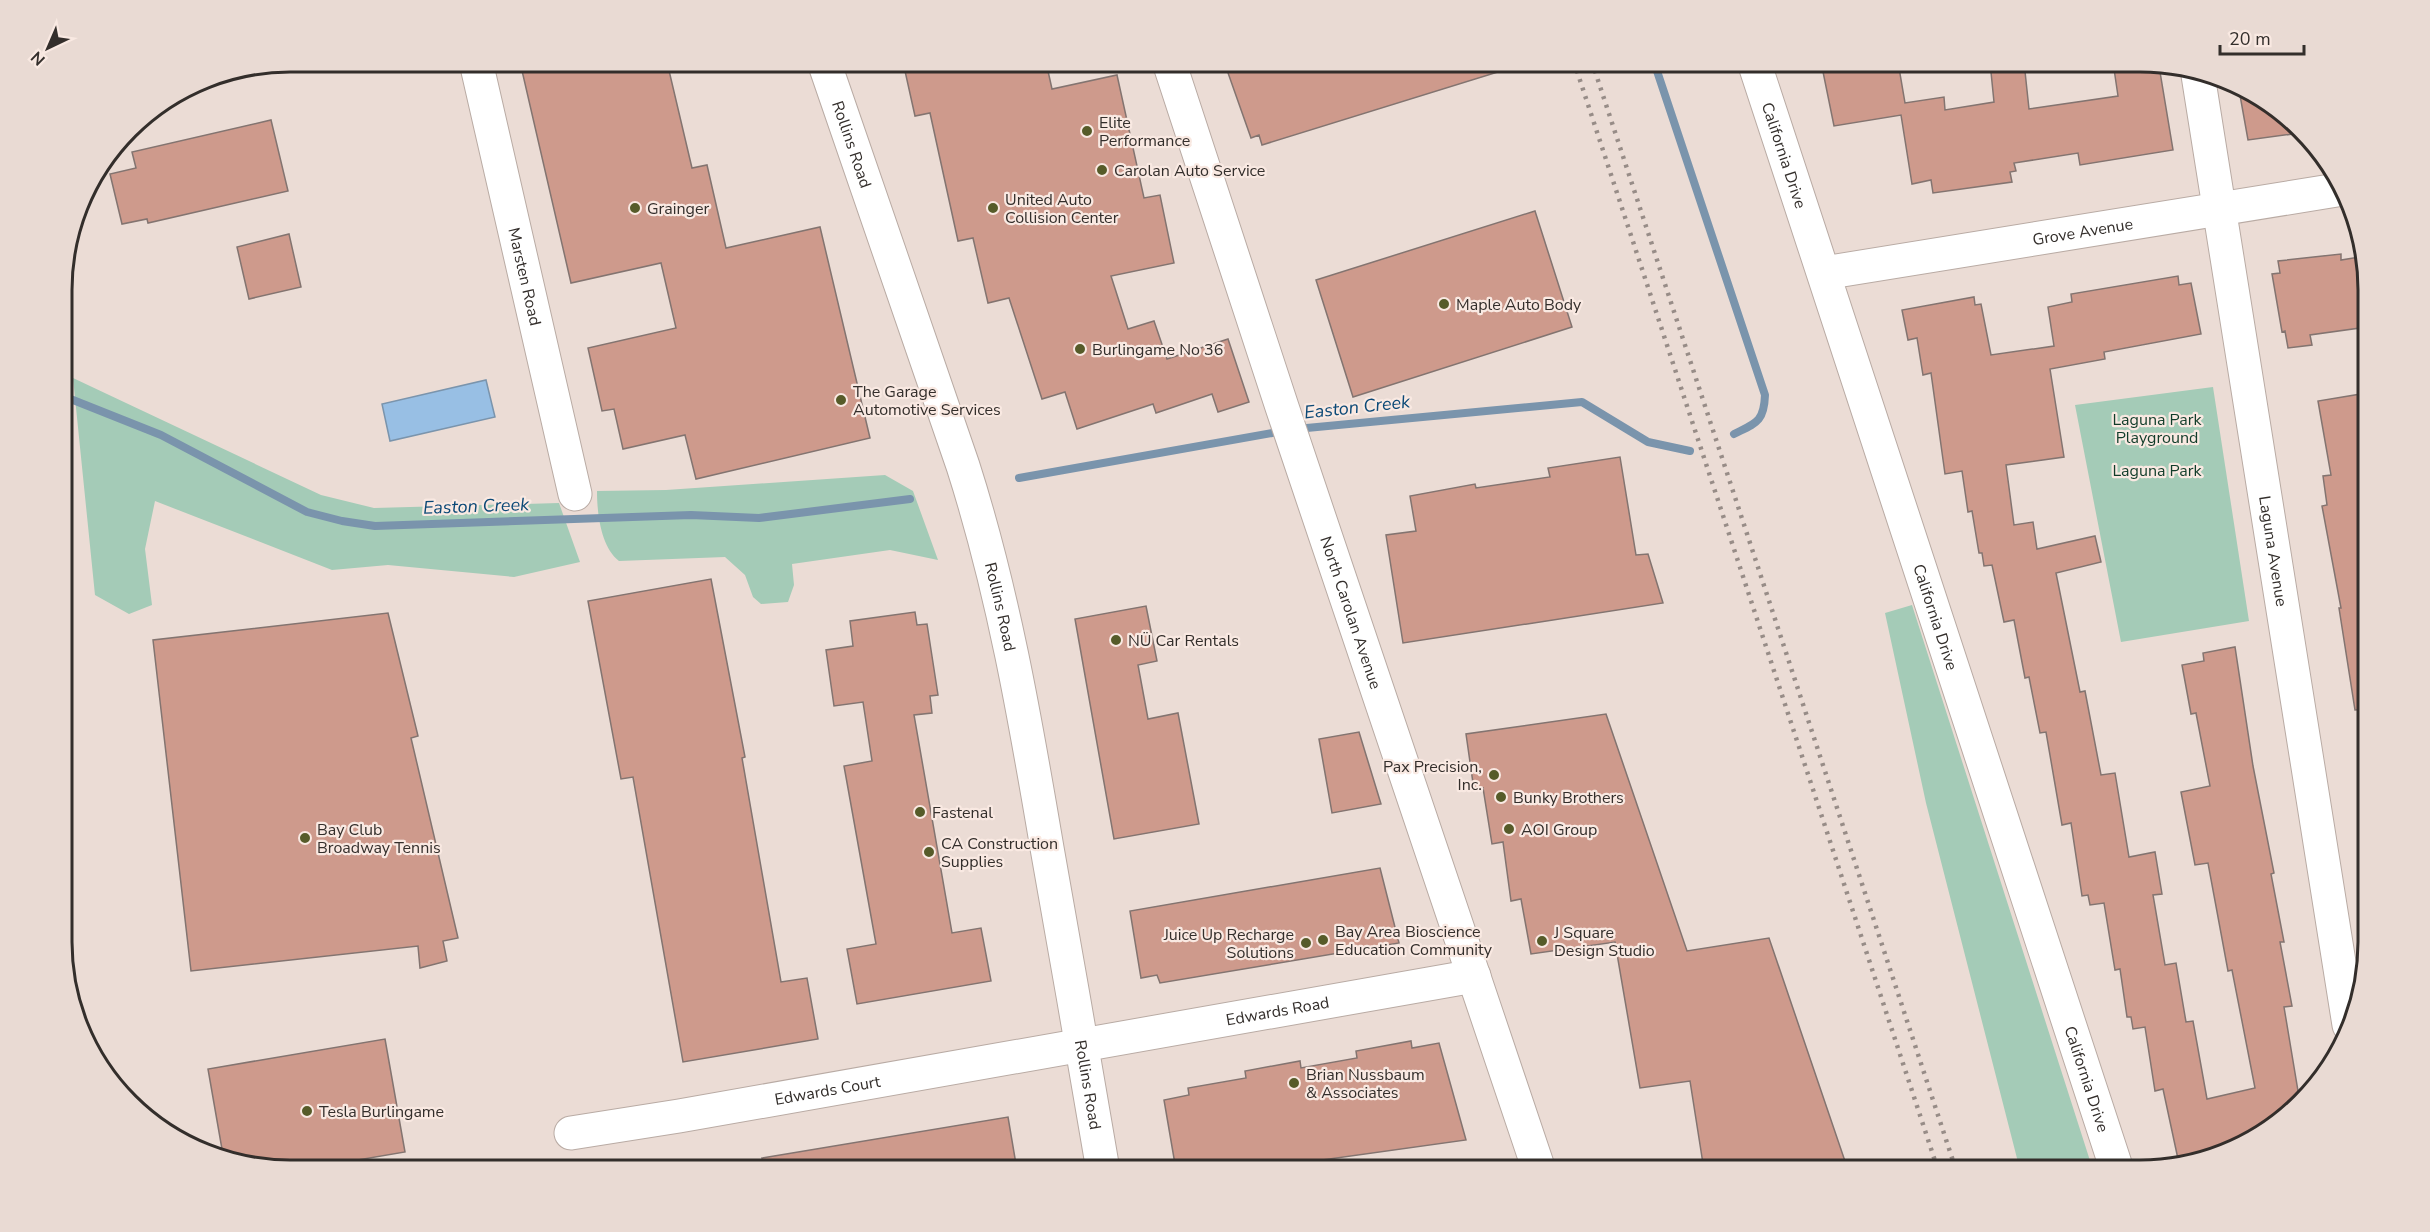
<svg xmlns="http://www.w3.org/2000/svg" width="2430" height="1232" font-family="'Nunito Sans',sans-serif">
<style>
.green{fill:#a4cbb7}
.water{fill:#98bfe4;stroke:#7a94ac;stroke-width:1.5}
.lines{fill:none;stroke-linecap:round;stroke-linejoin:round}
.stream{stroke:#7a94ac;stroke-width:8}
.building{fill:#ce9a8c;stroke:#837470;stroke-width:1.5}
.minor-casing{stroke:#b9aba4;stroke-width:35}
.tertiary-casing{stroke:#b9aba4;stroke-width:35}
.secondary-casing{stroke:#b9aba4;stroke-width:35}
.minor{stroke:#fff;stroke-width:33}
.tertiary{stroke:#fff;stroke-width:33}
.secondary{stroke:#fff;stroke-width:33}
.rail{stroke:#978c87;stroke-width:4.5;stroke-dasharray:3 6;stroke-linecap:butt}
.poi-dot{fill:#565b29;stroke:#f9e9e2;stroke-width:2}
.labels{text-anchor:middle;stroke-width:4.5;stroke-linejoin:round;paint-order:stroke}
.poi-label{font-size:16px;fill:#332e2b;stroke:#f9e9e2;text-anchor:start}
.street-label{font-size:16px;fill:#332e2b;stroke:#f9e9e2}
.park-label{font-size:16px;fill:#103c29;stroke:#f9e9e2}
.water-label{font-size:18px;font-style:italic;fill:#0a4876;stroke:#f9e9e2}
.rim{fill:none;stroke:#332e2b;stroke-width:3}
</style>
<rect width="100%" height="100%" fill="#ebdcd5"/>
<path class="green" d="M 73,378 L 321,495 L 374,508 L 559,503 L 580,562 L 514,577 L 388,565 L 332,570 L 155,501 L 145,549 L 152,605 L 129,614 L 95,595 Z
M 2213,387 L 2249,621 L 2121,642 L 2075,405 Z
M 885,475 L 913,491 L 938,560 L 890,550 L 792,564 L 794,585 L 788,602 L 761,604 L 753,597 L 745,575 L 725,557 L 619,561 C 601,547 597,514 597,491 L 666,490 Z
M 1912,605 L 2093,1170 L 2020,1170 L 1926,803 L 1885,613 Z"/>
<path class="water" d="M 486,380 L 495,417 L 390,441 L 382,404 Z"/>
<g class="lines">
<path class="stream" d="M 1654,62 L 1765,395 C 1764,422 1756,423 1734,434
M 68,398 L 161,435 L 307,512 L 342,521 L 375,526 L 691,515 L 759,518 L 910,499
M 1296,429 L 1582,402 L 1648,442 L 1690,451
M 1019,478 L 1283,431"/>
</g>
<path class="building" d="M 520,62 L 667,62 L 692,168 L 707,165 L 726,248 L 820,227 L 870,438 L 696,479 L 685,435 L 623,449 L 614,409 L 602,411 L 588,348 L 676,328 L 661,263 L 571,283 Z
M 903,62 L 1046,62 L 1052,89 L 1117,75 L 1144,198 L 1160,195 L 1174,263 L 1111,276 L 1128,329 L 1154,321 L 1167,359 L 1228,339 L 1249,402 L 1218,412 L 1212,394 L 1156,413 L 1153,404 L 1077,429 L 1065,392 L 1042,399 L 1009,298 L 988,303 L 973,238 L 958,241 L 930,113 L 915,116 Z
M 1251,62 L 1513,62 L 1514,67 L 1262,145 L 1259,135 L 1251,138 L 1227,70 Z
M 1821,62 L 1898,62 L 1905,103 L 1944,97 L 1945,110 L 1994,102 L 1990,62 L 2024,62 L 2029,109 L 2118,96 L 2113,62 L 2140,62 L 2159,66 L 2173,150 L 2080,165 L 2078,153 L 2014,163 L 2016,171 L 2010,172 L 2012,182 L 1933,193 L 1931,180 L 1912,184 L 1901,115 L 1834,126 Z
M 2238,84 L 2241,85 L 2300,133 L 2248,140 Z
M 271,120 L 288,191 L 148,223 L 147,219 L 122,224 L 110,174 L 136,168 L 132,152 Z
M 1535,211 L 1572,327 L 1353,397 L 1316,280 Z
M 289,234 L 301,287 L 249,299 L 237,247 Z
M 2341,254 L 2341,260 L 2359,257 L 2360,261 L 2366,260 L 2367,327 L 2310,335 L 2312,345 L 2288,348 L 2285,331 L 2282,332 L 2272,274 L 2280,273 L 2278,261 Z
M 2178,276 L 2179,285 L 2191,283 L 2201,334 L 2104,352 L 2105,359 L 2050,369 L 2064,457 L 2006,465 L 2014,525 L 2033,522 L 2037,549 L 2095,536 L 2101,562 L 2056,573 L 2080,692 L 2085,691 L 2101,775 L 2115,773 L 2129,857 L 2155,852 L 2162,894 L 2153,895 L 2165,965 L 2176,963 L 2186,1022 L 2193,1021 L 2207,1099 L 2255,1088 L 2232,970 L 2228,971 L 2208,863 L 2195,865 L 2181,792 L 2210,786 L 2196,713 L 2191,714 L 2182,665 L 2204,661 L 2203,653 L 2235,647 L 2253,766 L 2274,873 L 2271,874 L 2284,942 L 2280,942 L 2292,1006 L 2284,1007 L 2300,1103 L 2267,1132 L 2240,1145 L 2178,1159 L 2163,1089 L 2155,1091 L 2145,1027 L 2133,1029 L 2131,1017 L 2127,1017 L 2120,969 L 2115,970 L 2104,903 L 2090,905 L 2088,895 L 2082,896 L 2071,823 L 2062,825 L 2046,732 L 2040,733 L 2029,677 L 2025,678 L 2014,620 L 2004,622 L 1992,565 L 1984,566 L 1982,553 L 1979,553 L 1972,511 L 1968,512 L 1962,471 L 1945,474 L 1931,373 L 1923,375 L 1917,338 L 1908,340 L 1902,310 L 1974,297 L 1975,305 L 1981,304 L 1991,355 L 2054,346 L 2048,307 L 2072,302 L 2071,294 Z
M 2367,393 L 2368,709 L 2355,710 L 2339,608 L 2341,608 L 2322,506 L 2327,505 L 2323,476 L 2331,475 L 2318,401 Z
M 1620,457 L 1636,555 L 1648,554 L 1663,603 L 1403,643 L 1386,535 L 1416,531 L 1410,496 L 1475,484 L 1476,488 L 1550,477 L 1548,468 Z
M 711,579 L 745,757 L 742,758 L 781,982 L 807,978 L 818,1039 L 683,1062 L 633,777 L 621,779 L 588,601 Z
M 1146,606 L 1157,661 L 1138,665 L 1148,719 L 1178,713 L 1199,824 L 1114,839 L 1075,619 Z
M 915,612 L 917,625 L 927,624 L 938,695 L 930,696 L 932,713 L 914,715 L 952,933 L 981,928 L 991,981 L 857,1004 L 847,949 L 876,944 L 844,766 L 872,761 L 863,702 L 834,706 L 826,650 L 853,646 L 850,621 Z
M 388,613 L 418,736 L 411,738 L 458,938 L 443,941 L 447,961 L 420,968 L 418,946 L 191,971 L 153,640 Z
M 1606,714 L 1687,951 L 1769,938 L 1848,1170 L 1704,1170 L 1690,1081 L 1640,1088 L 1615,942 L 1531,954 L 1521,899 L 1511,901 L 1503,842 L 1492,844 L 1483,788 L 1474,790 L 1466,734 Z
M 1359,732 L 1381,804 L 1332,813 L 1319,739 Z
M 1380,868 L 1399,943 L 1160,983 L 1157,975 L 1141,978 L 1130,911 Z
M 385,1039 L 405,1152 L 299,1170 L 290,1170 L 223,1155 L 208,1069 Z
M 1411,1041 L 1412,1048 L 1439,1043 L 1466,1140 L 1250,1170 L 1176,1170 L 1164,1100 L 1189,1095 L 1188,1088 L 1246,1078 L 1245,1071 L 1300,1061 L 1301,1068 L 1357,1058 L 1356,1051 Z
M 1008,1117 L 1017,1170 L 763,1170 L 762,1158 Z"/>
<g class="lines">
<g class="minor-casing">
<g id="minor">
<path id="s1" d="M 476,62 L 575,494"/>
<path id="s2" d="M 1169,62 L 1282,407 L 1537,1164"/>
<path id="s3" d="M 2198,75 L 2349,1025"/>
<path id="s4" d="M 1824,273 L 2343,189"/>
<path id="s5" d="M 571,1133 L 679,1116 L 1474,976"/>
</g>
</g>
<g class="tertiary-casing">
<g id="tertiary">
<path id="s6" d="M 1754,62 L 2117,1170"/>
</g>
</g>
<g class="secondary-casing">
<g id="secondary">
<path id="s7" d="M 824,62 L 963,466 C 1003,591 1025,718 1047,848 C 1066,955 1085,1063 1103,1170"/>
</g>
</g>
<use href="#minor" class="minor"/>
<use href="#tertiary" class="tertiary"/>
<use href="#secondary" class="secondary"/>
<path class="rail" d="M 1574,62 L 1938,1170
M 1592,62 L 1956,1170"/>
</g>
<g class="poi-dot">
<circle cx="1087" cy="131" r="6"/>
<circle cx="1102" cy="170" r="6"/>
<circle cx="635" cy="208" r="6"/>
<circle cx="993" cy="208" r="6"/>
<circle cx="1444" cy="304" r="6"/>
<circle cx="1080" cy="349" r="6"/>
<circle cx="841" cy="400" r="6"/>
<circle cx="1116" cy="640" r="6"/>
<circle cx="1494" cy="775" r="6"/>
<circle cx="1501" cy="797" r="6"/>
<circle cx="920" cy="812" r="6"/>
<circle cx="1509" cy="829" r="6"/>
<circle cx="305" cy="838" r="6"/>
<circle cx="929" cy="852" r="6"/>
<circle cx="1323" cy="940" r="6"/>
<circle cx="1542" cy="941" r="6"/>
<circle cx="1306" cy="943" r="6"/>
<circle cx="1294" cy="1083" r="6"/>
<circle cx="307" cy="1111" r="6"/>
</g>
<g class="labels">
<g class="poi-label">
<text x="1099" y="128">Elite<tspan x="1099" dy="18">Performance</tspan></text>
<text x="1114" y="176">Carolan Auto Service</text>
<text x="1005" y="205">United Auto<tspan x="1005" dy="18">Collision Center</tspan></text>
<text x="647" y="214">Grainger</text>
<text x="1456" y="310">Maple Auto Body</text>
<text x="1092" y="355">Burlingame No 36</text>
<text x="853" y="397">The Garage<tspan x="853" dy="18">Automotive Services</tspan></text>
<text x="1128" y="646">NÜ Car Rentals</text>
<text x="1482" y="772" text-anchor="end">Pax Precision,<tspan x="1482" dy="18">Inc.</tspan></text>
<text x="1513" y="803">Bunky Brothers</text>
<text x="932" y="818">Fastenal</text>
<text x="317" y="835">Bay Club<tspan x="317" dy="18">Broadway Tennis</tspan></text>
<text x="1521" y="835">AOI Group</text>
<text x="941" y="849">CA Construction<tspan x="941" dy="18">Supplies</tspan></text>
<text x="1335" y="937">Bay Area Bioscience<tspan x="1335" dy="18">Education Community</tspan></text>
<text x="1554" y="938">J Square<tspan x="1554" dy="18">Design Studio</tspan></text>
<text x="1294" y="940" text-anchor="end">Juice Up Recharge<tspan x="1294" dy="18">Solutions</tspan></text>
<text x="1306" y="1080">Brian Nussbaum<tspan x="1306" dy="18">&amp; Associates</tspan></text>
<text x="319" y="1117">Tesla Burlingame</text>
</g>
<g class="street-label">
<text dy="6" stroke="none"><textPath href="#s7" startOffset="87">Rollins Road</textPath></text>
<text dy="6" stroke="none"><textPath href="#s6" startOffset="98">California Drive</textPath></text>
<text dy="6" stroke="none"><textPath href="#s4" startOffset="262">Grove Avenue</textPath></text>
<text dy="6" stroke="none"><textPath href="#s1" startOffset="220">Marsten Road</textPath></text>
<text dy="6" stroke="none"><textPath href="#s3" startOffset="482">Laguna Avenue</textPath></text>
<text dy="6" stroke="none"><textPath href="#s7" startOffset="573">Rollins Road</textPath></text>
<text dy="6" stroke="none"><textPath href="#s2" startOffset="580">North Carolan Avenue</textPath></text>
<text dy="6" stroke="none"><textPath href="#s6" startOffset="584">California Drive</textPath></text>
<text dy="6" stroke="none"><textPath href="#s5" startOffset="717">Edwards Road</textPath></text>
<text dy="6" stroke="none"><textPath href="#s6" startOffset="1070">California Drive</textPath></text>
<text dy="6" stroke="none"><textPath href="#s7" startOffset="1059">Rollins Road</textPath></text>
<text dy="6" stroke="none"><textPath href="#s5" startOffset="260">Edwards Court</textPath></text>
</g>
<g class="park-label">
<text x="2157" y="425">Laguna Park<tspan x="2157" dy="18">Playground</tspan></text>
<text x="2157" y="476">Laguna Park</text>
</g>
<g class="water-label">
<text transform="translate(1357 407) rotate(-6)" y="6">Easton Creek</text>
<text transform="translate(476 506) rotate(-2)" y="6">Easton Creek</text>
</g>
</g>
<path d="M0 0H2430V1232H0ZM290 72H2140A218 218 0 0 1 2358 290V942A218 218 0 0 1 2140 1160H290A218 218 0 0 1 72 942V290A218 218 0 0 1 290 72Z" fill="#e9dad3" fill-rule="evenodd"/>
<path class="rim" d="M290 72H2140A218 218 0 0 1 2358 290V942A218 218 0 0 1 2140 1160H290A218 218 0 0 1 72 942V290A218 218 0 0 1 290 72Z"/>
<g transform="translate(48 48) rotate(224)" stroke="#f9e9e2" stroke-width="4.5" paint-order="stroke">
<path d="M0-4.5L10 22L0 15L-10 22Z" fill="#332e2b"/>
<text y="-9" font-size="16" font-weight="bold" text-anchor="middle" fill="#332e2b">N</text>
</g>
<path d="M2220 45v9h84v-9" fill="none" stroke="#332e2b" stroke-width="3"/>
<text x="2229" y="45" font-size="18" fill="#332e2b" stroke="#f9e9e2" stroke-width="4.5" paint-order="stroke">20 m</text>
</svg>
